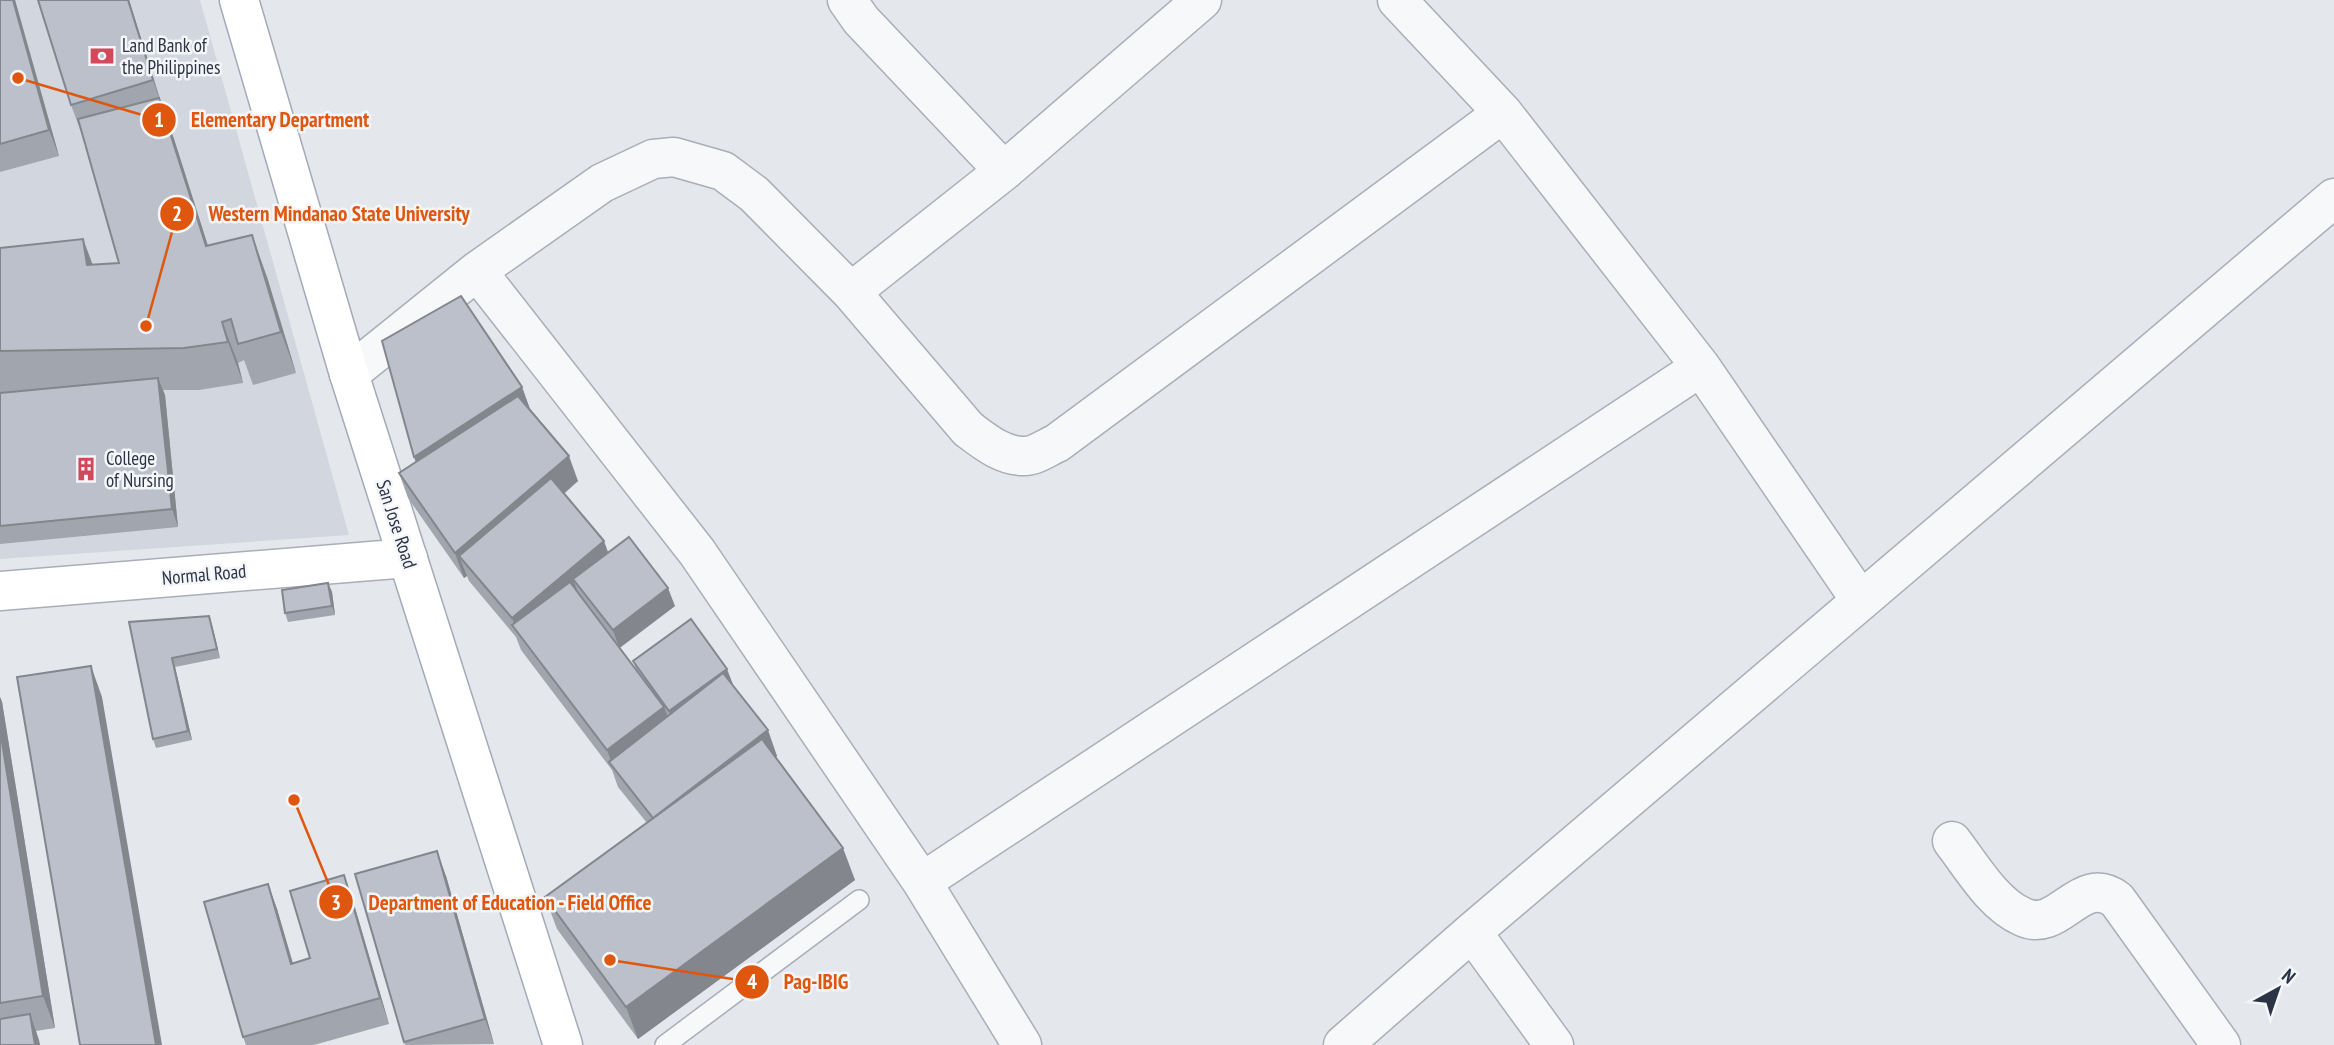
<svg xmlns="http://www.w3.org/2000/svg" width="2334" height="1045" font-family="'PT Sans Narrow',sans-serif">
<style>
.built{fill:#d2d6de}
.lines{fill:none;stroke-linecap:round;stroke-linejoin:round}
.lane-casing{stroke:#a9aeb7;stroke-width:22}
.street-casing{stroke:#a9aeb7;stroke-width:41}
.secondary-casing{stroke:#a9aeb7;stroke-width:41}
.primary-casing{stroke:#a3abb8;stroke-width:41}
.lane{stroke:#f7f8fa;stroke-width:19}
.street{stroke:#f7f8fa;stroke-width:38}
.secondary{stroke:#fff;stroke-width:38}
.primary{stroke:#fff;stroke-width:38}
.wall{fill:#a1a5ae}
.shaded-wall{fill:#83868d}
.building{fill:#bbc0ca;stroke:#83868d;stroke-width:2}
.labels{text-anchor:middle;stroke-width:5;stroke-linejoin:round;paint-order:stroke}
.poi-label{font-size:19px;fill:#2b3445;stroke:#f4f6f9;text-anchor:start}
.street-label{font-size:19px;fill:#2b3445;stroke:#f4f6f9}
.leader{fill:none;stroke:#df570f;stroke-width:2.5}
.callout-dot{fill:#df570f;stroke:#f4f6f9;stroke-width:2.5}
.mark-label{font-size:21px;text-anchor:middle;font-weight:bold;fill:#fff}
.callout-label{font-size:21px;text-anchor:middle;font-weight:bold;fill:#df570f;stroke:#f4f6f9;stroke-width:5;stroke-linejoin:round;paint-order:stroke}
</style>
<rect width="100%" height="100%" fill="#e4e7ec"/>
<path class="built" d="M 0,0 L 200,0 L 349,535 L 0,559 Z"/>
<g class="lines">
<g class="lane-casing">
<path id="lane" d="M 665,1045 L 859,900"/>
</g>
<g class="street-casing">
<path id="street" d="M 847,0 L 861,20 L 1004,171
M 1397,0 L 1503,113 L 1701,367 L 1861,601
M 477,271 L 697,552 L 922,882 L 1022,1045
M 851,292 L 1004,171 L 1202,0
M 349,374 L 477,271 L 602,183 L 653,159 L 674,157 L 723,171 L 754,194 L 851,292 L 968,429 C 984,441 1003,457 1025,456 C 1035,456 1048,447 1057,443 L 1503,113
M 1952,841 C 1972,867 1993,904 2023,917 C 2060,934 2080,872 2117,900 L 2221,1045
M 922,882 L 1701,367
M 1472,932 L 1554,1045
M 1343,1045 L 1472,932 L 2334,198"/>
</g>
<g class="secondary-casing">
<path id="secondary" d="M 0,591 L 408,558"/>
</g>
<g class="primary-casing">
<path id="primary" d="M 239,0 L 349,374 L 563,1045"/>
</g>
<use href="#lane" class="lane"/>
<use href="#street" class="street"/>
<use href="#secondary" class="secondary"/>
<use href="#primary" class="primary"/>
</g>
<path class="wall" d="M 0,0 L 15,0 L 59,156 L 0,172 Z
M 129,0 L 164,112 L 174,139 L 208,246 L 267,277 L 296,373 L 253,385 L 244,360 L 238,363 L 243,383 L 199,390 L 163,390 L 165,395 L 178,527 L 0,544 L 0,393 L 11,392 L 0,392 L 0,248 L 83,239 L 93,265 L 119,263 L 83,137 L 71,105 Z
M 522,387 L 530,409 L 578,481 L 564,494 L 608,552 L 675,606 L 620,648 L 636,669 L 633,661 L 734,687 L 777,756 L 776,757 L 855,880 L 638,1039 L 557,929 L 545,897 L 647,823 L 618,787 L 612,770 L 521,650 L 516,637 L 469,581 L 467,576 L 464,578 L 408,498 L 399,473 Z
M 328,583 L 332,592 L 335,615 L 288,622 L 285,613 Z
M 209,616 L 220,658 L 175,667 L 192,740 L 156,748 L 153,739 L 129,622 Z
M 0,697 L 2,702 L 55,1028 L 36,1031 L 40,1045 L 0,1045 Z
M 355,874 L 446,876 L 494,1044 L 405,1045 Z
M 344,875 L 353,901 L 389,1024 L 314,1045 L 246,1045 L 243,1037 L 268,884 L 277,909 L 293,963 L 310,958 Z"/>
<path class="shaded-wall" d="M 13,0 L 15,0 L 59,156 L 49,130 Z
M 128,0 L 129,0 L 164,112 L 153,80 Z
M 159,98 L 174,139 L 221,287 L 206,246 Z
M 252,235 L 267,277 L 296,373 L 281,332 Z
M 83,239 L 98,280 L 87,265 Z
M 222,322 L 238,363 L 243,383 L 228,342 Z
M 158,378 L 165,395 L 178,527 L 172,509 Z
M 522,387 L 531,412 L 423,483 L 414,457 Z
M 569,456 L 578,481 L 472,571 L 459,556 L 467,576 L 464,578 L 455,553 Z
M 604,541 L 613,566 L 573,579 L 579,595 L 517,632 L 512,618 Z
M 328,583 L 332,592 L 335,615 L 332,606 Z
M 668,588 L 675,606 L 619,648 L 613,630 Z
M 209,616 L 212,625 L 220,658 L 217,649 Z
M 172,658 L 175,667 L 192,740 L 188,731 Z
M 91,666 L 102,697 L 162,1045 L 156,1045 Z
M 727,669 L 734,687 L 676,729 L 669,711 Z
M 0,697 L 2,702 L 55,1028 L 43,996 L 0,730 Z
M 664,707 L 674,732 L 613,767 L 607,750 Z
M 768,730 L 777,756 L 663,844 L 653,819 Z
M 843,848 L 855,880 L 638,1039 L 626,1007 Z
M 437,851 L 446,876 L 494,1044 L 485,1019 Z
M 344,875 L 353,901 L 389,1024 L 380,998 Z
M 268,884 L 277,909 L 300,989 L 291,964 Z
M 30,1014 L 39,1040 L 40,1045 L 35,1045 Z"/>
<path class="building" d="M 0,0 L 13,0 L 49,130 L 0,144 Z
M 38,0 L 128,0 L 153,80 L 71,105 Z
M 159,98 L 206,246 L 252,235 L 281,332 L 238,344 L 231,319 L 222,322 L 228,342 L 184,348 L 0,351 L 0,248 L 83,239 L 87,265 L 119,263 L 78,119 Z
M 461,296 L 522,387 L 414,457 L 382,341 Z
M 158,378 L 172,509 L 0,526 L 0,393 Z
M 518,396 L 569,456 L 455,553 L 399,473 Z
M 551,478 L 604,541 L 512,618 L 459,556 Z
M 629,537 L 668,588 L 613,630 L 573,579 Z
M 570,582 L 664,707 L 607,750 L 512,625 Z
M 328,583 L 332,606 L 285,613 L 282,590 Z
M 209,616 L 217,649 L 172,658 L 188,731 L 153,739 L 129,622 Z
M 691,619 L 727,669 L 669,711 L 633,661 Z
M 91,666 L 156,1045 L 80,1045 L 17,677 Z
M 723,673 L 768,730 L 653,818 L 609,762 Z
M 0,730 L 43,996 L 0,1003 Z
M 762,739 L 843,848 L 626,1007 L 545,897 Z
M 437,851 L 485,1019 L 404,1042 L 355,874 Z
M 344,875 L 380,998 L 243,1037 L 204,902 L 268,884 L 291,964 L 310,958 L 290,891 Z
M 30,1014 L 35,1045 L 0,1045 L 0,1019 Z"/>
<defs>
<g id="bank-bare" transform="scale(1.89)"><path d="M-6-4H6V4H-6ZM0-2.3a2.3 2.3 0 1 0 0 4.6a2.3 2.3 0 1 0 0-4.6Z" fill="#d1495b" stroke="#f4f6f9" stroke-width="2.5" paint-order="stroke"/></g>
<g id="building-bare" transform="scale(1.89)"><path d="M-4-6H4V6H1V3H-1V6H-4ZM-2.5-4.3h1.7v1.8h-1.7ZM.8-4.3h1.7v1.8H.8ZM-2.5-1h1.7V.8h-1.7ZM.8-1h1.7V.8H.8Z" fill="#d1495b" stroke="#f4f6f9" stroke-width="2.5" paint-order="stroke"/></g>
</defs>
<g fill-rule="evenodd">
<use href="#bank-bare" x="102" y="56"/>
<use href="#building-bare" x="86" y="469"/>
</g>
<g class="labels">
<g class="poi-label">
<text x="122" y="52">Land Bank of<tspan x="122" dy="22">the Philippines</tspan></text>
<text x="106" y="465">College<tspan x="106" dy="22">of Nursing</tspan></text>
</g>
<g class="street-label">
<text transform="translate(397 524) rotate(72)" y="7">San Jose Road</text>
<text transform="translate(204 574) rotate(-5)" y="7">Normal Road</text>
</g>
</g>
<path class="leader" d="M18 78L159 120M146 326L177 214M294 800L336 902M610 960L752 982"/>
<g class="callout-dot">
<circle cx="18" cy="78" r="7"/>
<circle cx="146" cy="326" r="7"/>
<circle cx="294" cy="800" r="7"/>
<circle cx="610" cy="960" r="7"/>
<circle cx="159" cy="120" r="18"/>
<circle cx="177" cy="214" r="18"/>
<circle cx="336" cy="902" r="18"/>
<circle cx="752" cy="982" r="18"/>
</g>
<g class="mark-label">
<text x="159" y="127">1</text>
<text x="177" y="221">2</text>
<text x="336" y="910">3</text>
<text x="752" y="989">4</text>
</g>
<g class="callout-label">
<text x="280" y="127">Elementary Department</text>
<text x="339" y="221">Western Mindanao State University</text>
<text x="510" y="910">Department of Education - Field Office</text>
<text x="816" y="989">Pag-IBIG</text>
</g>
<g transform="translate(2278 989) rotate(40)" stroke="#f4f6f9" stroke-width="5" paint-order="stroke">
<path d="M0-5L12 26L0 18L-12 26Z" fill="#2b3445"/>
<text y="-10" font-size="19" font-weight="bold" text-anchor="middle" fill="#2b3445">N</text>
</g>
</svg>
